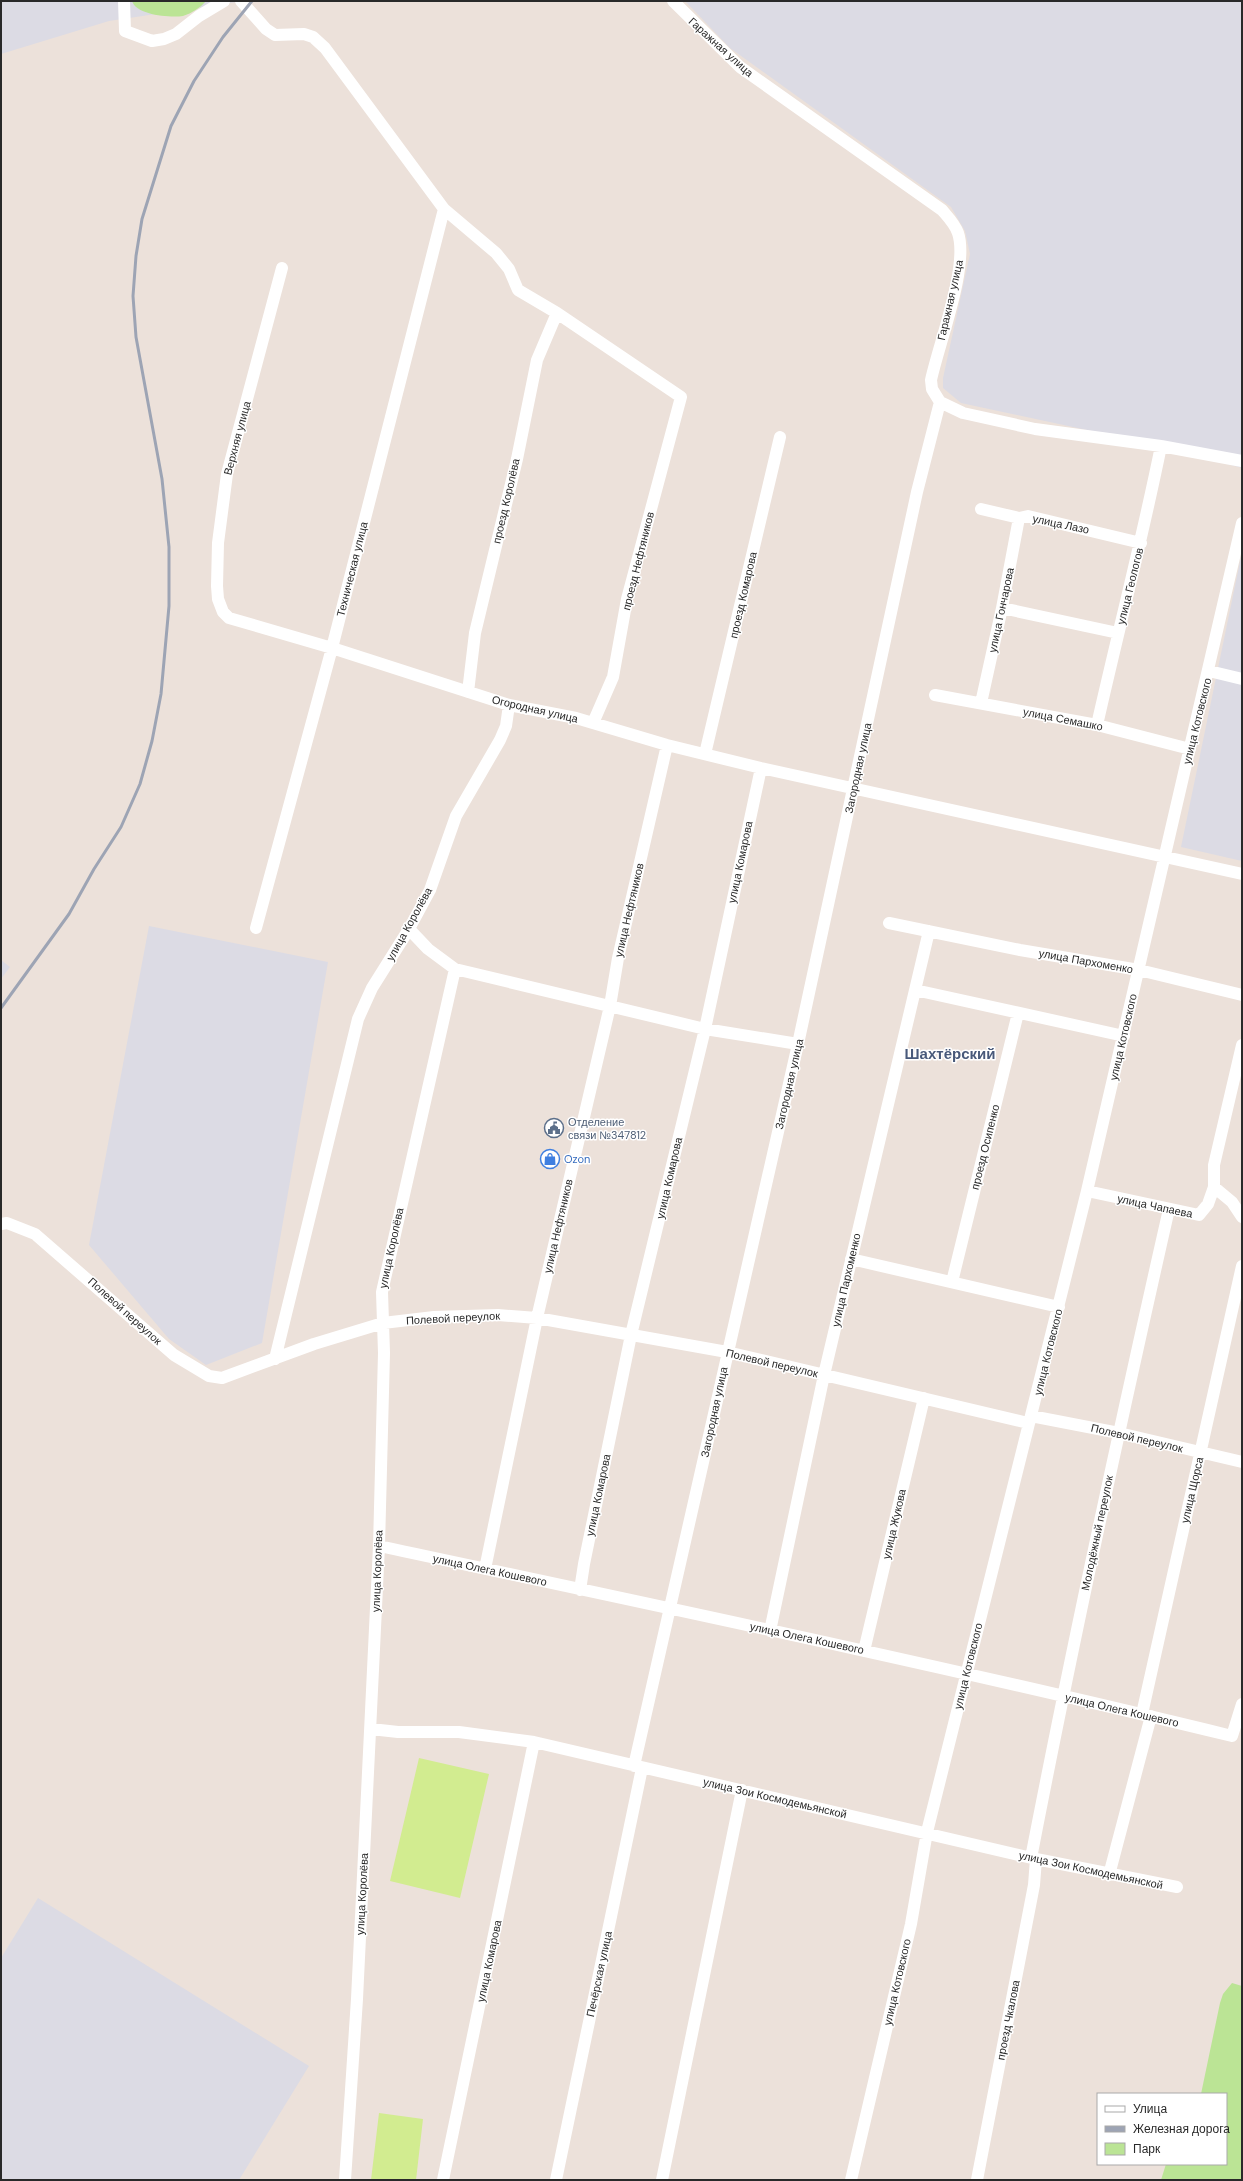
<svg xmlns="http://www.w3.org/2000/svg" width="1243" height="2181" font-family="'DM Sans',sans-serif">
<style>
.industrial{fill:#dcdbe4}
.green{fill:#bbe495}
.pitch{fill:#d2ec90}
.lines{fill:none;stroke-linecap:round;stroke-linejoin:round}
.minor{stroke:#fff;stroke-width:12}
.rail{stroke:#9da4b4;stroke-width:3}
.labels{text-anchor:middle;stroke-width:3;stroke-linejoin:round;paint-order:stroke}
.street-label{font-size:11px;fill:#292929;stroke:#fff}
.service-label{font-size:11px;fill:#4e5e75;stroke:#fff;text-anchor:start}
.shop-label{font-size:11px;fill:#366cbe;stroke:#fff;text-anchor:start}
.district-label{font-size:15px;font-weight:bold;fill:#48597a;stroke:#fff}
</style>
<rect width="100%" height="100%" fill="#ece1da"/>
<path class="industrial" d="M 1,1 L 243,1 L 109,21 L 1,54 Z
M 685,1 L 1242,1 L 1242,468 L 1161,446 L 961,403 L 943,388 L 943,378 L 970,254 L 965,231 L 951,207 L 730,48 Z
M 1242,552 L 1242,861 L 1181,847 Z
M 149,926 L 328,962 L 262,1343 L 206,1365 L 169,1339 L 89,1245 Z
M 1,960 L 10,967 L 1,979 Z
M 38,1898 L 309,2066 L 239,2180 L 1,2180 L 1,1958 Z"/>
<path class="green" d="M 132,1 L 206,1 C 200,8 192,13 183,16 C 170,18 136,15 132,1 Z
M 1232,1983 L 1242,1986 L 1242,2180 L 1161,2180 L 1166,2164 L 1226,2164 L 1226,2094 L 1201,2094 L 1220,2003 L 1223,1994 Z"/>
<path class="pitch" d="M 419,1758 L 489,1774 L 460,1898 L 390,1881 Z
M 379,2113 L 423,2119 L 416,2180 L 371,2180 Z"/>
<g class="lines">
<path class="minor" d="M 124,1 L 125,31 L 152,41 L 164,39 L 176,34 L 199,16 L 224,1
M 241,1 L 266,29 L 275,35 L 304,34 L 313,37 L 325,48 L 444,209 L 496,253 L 509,269 L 518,290 L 557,313 L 681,397 L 627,599 L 613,677 L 593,723
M 673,1 L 740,67 L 942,210 C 948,217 955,224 958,233 C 969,266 939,343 931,380 L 932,389 L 940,402 L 963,413 L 1035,429 L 1161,446 L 1242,461
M 282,268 L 227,474 L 218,543 L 217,586 L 218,599 L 223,612 L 229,618 L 332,648 L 509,705 L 576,718 L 667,745 L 761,768 L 1242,874
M 981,509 L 1019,518 L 1028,516 L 1141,543
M 1002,608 L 1118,633
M 1209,671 L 1242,679
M 468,692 L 475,633 L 517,459 L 537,360 L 557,313
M 935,695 L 1097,725 L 1190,749
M 981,703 L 1002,608 L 1019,518
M 1097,725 C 1118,632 1142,540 1161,446
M 705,754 L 780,437
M 889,923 L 1020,950 L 1139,970 L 1242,995
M 256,928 L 332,648 L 444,209
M 409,929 L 428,949 L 455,969 L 705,1029 L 798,1044
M 915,990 L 1124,1036
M 1214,1187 L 1214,1165 L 1242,1045
M 1087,1191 L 1199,1215 L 1208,1204 L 1214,1187 L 1232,1202 L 1242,1217
M 1,1224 L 7,1223 L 35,1234 L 174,1355 L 209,1376 L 222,1378 L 314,1344 L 383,1323 L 434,1317 L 498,1315 L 537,1318 L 727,1352 L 1028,1423
M 851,1259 L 1059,1307
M 952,1282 L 1018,1013
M 275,1359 L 358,1019 L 372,988 L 409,929 L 430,890 L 456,816 L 500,740 L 506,726 L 509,705
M 1031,1416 L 1119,1433 L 1242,1462
M 379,1546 C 664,1607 949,1667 1232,1736 L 1242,1704
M 485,1569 L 537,1318 L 610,1006 L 618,958 L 667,745
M 580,1590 L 584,1564 L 631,1335 L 705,1029 L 761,768
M 770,1631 L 824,1375 L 929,931
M 864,1651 L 924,1398
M 1142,1714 L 1242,1266
M 371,1729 L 398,1732 L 459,1732 L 534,1742 L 1036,1859 L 1177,1887
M 634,1766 L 798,1044 L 917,492 L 940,402
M 1031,1858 C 1073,1641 1120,1425 1169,1209
M 1109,1875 L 1151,1716
M 345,2180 L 357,1999 L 379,1546 L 384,1353 L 382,1292 L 455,969
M 443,2180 L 534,1742
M 556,2180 L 642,1768
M 662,2180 L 742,1790
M 851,2180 L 911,1924 L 927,1832 L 1087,1191 L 1242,523
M 977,2180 L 1034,1885 L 1036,1859"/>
<path class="rail" d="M 1,1008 L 69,914 L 94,869 L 121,827 L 140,784 L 152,741 L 161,694 L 169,606 L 169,547 L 162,479 L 136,337 L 133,296 L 136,256 L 142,219 L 171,126 L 194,81 L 223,37 L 252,1"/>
</g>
<defs>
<g id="civic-ring" transform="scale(1)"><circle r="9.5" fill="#fff" stroke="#5c6f8a" stroke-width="1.5"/><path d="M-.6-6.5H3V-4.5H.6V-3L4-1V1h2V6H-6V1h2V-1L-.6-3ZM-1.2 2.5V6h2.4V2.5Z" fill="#5c6f8a"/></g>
<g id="shop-ring" transform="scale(1)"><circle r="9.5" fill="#fff" stroke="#3f7fe0" stroke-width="1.5"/><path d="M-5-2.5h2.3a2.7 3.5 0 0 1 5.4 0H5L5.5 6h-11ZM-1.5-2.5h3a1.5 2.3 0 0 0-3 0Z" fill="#3f7fe0"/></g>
</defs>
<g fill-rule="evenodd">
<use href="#civic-ring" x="554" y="1128"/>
<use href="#shop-ring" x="550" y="1159"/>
</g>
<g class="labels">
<g class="street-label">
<text transform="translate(721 47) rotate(42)" y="4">Гаражная улица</text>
<text transform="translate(950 300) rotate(-77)" y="4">Гаражная улица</text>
<text transform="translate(237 438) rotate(-75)" y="4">Верхняя улица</text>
<text transform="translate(506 501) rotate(-77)" y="4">проезд Королёва</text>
<text transform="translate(1061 524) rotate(12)" y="4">улица Лазо</text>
<text transform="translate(638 561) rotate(-76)" y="4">проезд Нефтяников</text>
<text transform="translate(352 569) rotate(-76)" y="4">Техническая улица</text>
<text transform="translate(1130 586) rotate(-76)" y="4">улица Геологов</text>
<text transform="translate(743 595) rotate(-77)" y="4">проезд Комарова</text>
<text transform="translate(1001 610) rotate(-78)" y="4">улица Гончарова</text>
<text transform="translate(535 709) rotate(13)" y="4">Огородная улица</text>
<text transform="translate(1063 719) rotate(11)" y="4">улица Семашко</text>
<text transform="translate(1197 721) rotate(-76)" y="4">улица Котовского</text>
<text transform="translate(858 768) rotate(-78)" y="4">Загородная улица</text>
<text transform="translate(740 862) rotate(-78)" y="4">улица Комарова</text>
<text transform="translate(629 910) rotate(-77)" y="4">улица Нефтяников</text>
<text transform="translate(409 924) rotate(-61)" y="4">улица Королёва</text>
<text transform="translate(1086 961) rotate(10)" y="4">улица Пархоменко</text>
<text transform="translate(1123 1037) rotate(-77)" y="4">улица Котовского</text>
<text transform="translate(789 1084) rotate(-77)" y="4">Загородная улица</text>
<text transform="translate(985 1147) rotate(-76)" y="4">проезд Осипенко</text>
<text transform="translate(669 1178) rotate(-77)" y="4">улица Комарова</text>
<text transform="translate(1155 1206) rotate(12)" y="4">улица Чапаева</text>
<text transform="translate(558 1226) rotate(-77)" y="4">улица Нефтяников</text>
<text transform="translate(391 1248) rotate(-78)" y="4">улица Королёва</text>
<text transform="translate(846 1280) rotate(-77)" y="4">улица Пархоменко</text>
<text transform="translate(125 1311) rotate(42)" y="4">Полевой переулок</text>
<text transform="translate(453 1318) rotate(-3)" y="4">Полевой переулок</text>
<text transform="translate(1048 1352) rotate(-76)" y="4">улица Котовского</text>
<text transform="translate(772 1363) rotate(13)" y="4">Полевой переулок</text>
<text transform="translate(714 1412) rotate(-78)" y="4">Загородная улица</text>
<text transform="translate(1137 1438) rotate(13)" y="4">Полевой переулок</text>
<text transform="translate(1192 1490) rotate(-77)" y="4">улица Щорса</text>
<text transform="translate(598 1495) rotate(-78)" y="4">улица Комарова</text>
<text transform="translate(894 1524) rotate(-77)" y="4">улица Жукова</text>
<text transform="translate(1097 1533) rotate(-78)" y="4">Молодёжный переулок</text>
<text transform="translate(490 1570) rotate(12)" y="4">улица Олега Кошевого</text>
<text transform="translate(377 1571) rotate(-88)" y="4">улица Королёва</text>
<text transform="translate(807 1638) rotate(12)" y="4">улица Олега Кошевого</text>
<text transform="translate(968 1666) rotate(-76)" y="4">улица Котовского</text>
<text transform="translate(1122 1710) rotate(13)" y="4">улица Олега Кошевого</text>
<text transform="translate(775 1798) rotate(13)" y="4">улица Зои Космодемьянской</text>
<text transform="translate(1091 1870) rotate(12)" y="4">улица Зои Космодемьянской</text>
<text transform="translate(362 1894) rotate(-87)" y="4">улица Королёва</text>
<text transform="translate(489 1961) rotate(-78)" y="4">улица Комарова</text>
<text transform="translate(599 1974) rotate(-78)" y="4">Печёрская улица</text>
<text transform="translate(897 1982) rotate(-77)" y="4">улица Котовского</text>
<text transform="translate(1008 2020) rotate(-79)" y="4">проезд Чкалова</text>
</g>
<g class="service-label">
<text x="568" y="1126">Отделение<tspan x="568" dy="13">связи №347812</tspan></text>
</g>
<g class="shop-label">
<text x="564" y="1163">Ozon</text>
</g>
<g class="district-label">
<text x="950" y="1059">Шахтёрский</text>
</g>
</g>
<rect width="1243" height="2181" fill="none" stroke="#292929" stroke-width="4"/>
<rect x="1097" y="2093" width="130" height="72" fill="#ffffff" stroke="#a9a9a9"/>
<rect x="1105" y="2106" width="20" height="6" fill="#ffffff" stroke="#a9a9a9"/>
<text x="1133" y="2113" font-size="12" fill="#292929">Улица</text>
<rect x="1105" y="2126" width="20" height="6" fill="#9da4b4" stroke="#a9a9a9"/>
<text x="1133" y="2133" font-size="12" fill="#292929">Железная дорога</text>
<rect x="1105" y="2143" width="20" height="12" fill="#bbe495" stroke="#a9a9a9"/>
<text x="1133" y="2153" font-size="12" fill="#292929">Парк</text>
</svg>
